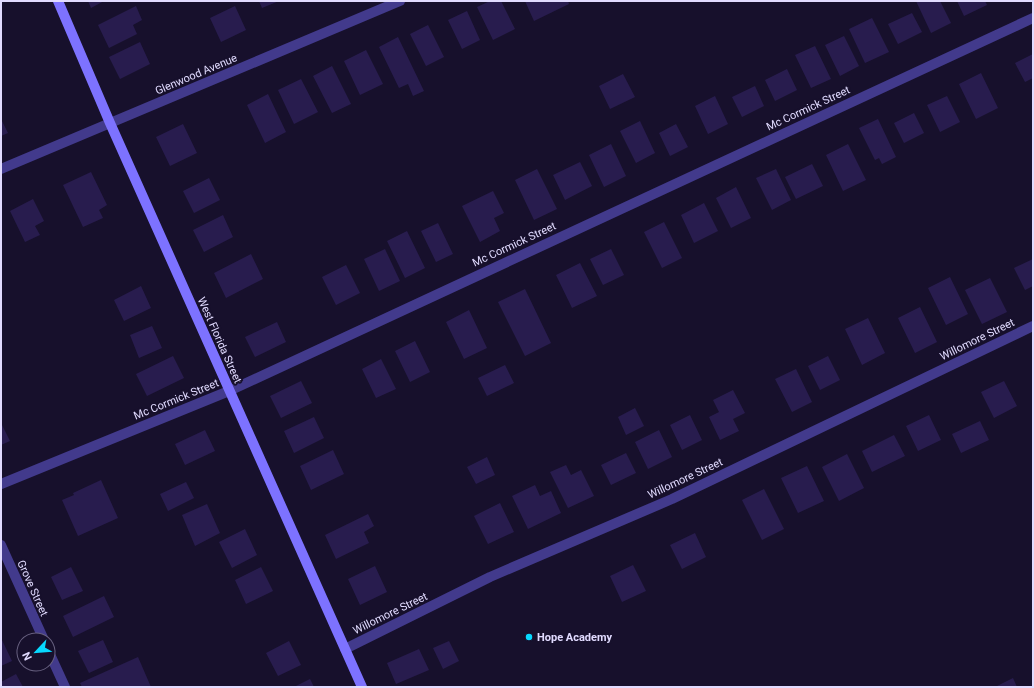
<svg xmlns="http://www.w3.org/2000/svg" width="1034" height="688" font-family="Roboto,sans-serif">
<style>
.building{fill:#281c4e}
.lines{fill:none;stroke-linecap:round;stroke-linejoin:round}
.street{stroke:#423a8c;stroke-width:10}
.secondary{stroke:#7d72ff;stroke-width:10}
.poi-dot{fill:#07d9ff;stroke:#17102c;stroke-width:1.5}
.labels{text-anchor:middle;stroke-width:4;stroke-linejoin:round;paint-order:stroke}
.street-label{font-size:11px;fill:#e1dbff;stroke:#17102c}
.poi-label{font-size:11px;font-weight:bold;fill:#e1dbff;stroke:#17102c;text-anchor:start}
</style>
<rect width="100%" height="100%" fill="#17102c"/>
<path class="building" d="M 88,1 L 104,1 L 91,8 Z
M 259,1 L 279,1 L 262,8 Z
M 490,1 L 501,1 L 515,29 L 493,40 L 477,7 Z
M 525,1 L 568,1 L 569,4 L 534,21 Z
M 916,1 L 940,1 L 951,23 L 931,33 Z
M 957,1 L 985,1 L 987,5 L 964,16 Z
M 136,6 L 142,20 L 133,25 L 137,34 L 109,48 L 98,25 Z
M 235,6 L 246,30 L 221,42 L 210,18 Z
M 467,11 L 480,40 L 462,49 L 448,20 Z
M 912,13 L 922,32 L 898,44 L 888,24 Z
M 872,18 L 889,52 L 865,63 L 849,29 Z
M 428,25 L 444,57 L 426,66 L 410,34 Z
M 844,36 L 859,66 L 840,76 L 825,45 Z
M 398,37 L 424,91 L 413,96 L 408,84 L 399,88 L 379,47 Z
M 140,42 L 150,64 L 120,79 L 109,57 Z
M 815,46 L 831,79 L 811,88 L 795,55 Z
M 366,50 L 383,84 L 360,95 L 344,61 Z
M 1033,54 L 1033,78 L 1025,82 L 1015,63 Z
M 332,66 L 351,104 L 332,113 L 313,76 Z
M 787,69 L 797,90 L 775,101 L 765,80 Z
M 981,73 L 998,108 L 976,119 L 959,84 Z
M 623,74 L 635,97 L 610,109 L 599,86 Z
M 301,79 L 318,112 L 294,124 L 278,90 Z
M 755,86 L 764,106 L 742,117 L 732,97 Z
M 268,94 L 286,132 L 265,143 L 247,105 Z
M 715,96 L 728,124 L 708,134 L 695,106 Z
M 947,96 L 960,122 L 940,132 L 927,105 Z
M 914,113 L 924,133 L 904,143 L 894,123 Z
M 1,119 L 8,133 L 1,136 Z
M 878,119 L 896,157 L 882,164 L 879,158 L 875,160 L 859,128 Z
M 640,121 L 655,153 L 636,163 L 620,131 Z
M 183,124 L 197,153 L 170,166 L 156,137 Z
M 676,124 L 688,147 L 670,156 L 659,133 Z
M 611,144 L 626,176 L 604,187 L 589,155 Z
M 848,144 L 866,180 L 843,191 L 826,155 Z
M 580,162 L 592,186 L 565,200 L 553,175 Z
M 812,164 L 823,186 L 796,199 L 785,177 Z
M 537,169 L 557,209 L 534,220 L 515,180 Z
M 776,169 L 791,200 L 772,210 L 756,178 Z
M 91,172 L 107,205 L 99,210 L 103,218 L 83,227 L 63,185 Z
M 209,178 L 220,200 L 194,213 L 183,191 Z
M 736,187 L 751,218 L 731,228 L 716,198 Z
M 493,191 L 504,213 L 494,218 L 500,231 L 480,242 L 462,206 Z
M 33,199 L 44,221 L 35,226 L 40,235 L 25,242 L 10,211 Z
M 704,203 L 718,231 L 694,243 L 681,215 Z
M 223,215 L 233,237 L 204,252 L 193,230 Z
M 664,222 L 682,258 L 662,268 L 644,232 Z
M 438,223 L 453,254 L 436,262 L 421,231 Z
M 407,231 L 425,268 L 405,278 L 387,241 Z
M 385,249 L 400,281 L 379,291 L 364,259 Z
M 611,249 L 624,275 L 603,285 L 590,259 Z
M 251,254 L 263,279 L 226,298 L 214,273 Z
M 1033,259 L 1033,286 L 1025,290 L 1014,268 Z
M 580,263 L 597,296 L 572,308 L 556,275 Z
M 346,265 L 360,293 L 336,305 L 322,277 Z
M 950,277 L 968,314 L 946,325 L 928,288 Z
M 990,278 L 1007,312 L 982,324 L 965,290 Z
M 141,286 L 151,308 L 124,321 L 114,300 Z
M 525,289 L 551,343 L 525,356 L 498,302 Z
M 920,307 L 937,342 L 915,353 L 898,318 Z
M 469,310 L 487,348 L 464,359 L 446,322 Z
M 868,318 L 885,353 L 862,365 L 845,329 Z
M 277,322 L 286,342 L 255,357 L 245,337 Z
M 152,326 L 162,348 L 139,358 L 130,335 Z
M 415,341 L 430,372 L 410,382 L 395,351 Z
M 173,356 L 184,378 L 147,396 L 136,374 Z
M 828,356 L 840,380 L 820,390 L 808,366 Z
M 381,359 L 396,389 L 376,398 L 362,369 Z
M 505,365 L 514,383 L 487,396 L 478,378 Z
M 796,369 L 812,402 L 792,412 L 775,379 Z
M 301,381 L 312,403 L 281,418 L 270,396 Z
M 1004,381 L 1017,406 L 994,418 L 981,392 Z
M 733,390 L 745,413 L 733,419 L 739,431 L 720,440 L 709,417 L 719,412 L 713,400 Z
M 635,408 L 644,426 L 626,435 L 618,417 Z
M 690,415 L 702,440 L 682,450 L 670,425 Z
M 929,415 L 941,440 L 918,451 L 906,426 Z
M 314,417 L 324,438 L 294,453 L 284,431 Z
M 980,421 L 989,440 L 961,453 L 952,434 Z
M 1,423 L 10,441 L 1,445 Z
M 205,430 L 215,451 L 185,465 L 175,444 Z
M 659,430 L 672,457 L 648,469 L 635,442 Z
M 894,435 L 905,456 L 872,472 L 862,451 Z
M 333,450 L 344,474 L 311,490 L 300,466 Z
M 626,453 L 636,473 L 611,485 L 601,465 Z
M 847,454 L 864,488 L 839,501 L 822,467 Z
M 487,457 L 495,475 L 476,484 L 467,467 Z
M 566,465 L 571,475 L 581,470 L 594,496 L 568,508 L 550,472 Z
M 807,466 L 824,501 L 798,513 L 781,478 Z
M 101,480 L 118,518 L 78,536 L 62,500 L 74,495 L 73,493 Z
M 186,482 L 194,498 L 168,511 L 160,494 Z
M 535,485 L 540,496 L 551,491 L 561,513 L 528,529 L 512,496 Z
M 764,489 L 784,529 L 762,540 L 742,500 Z
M 500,503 L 514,532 L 488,544 L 474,516 Z
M 207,504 L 220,533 L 195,546 L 182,515 Z
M 368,514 L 374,526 L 364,532 L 369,543 L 336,559 L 325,535 Z
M 245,529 L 257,555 L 232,568 L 219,542 Z
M 695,533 L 706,557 L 682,569 L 670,545 Z
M 633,565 L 646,591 L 622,602 L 610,576 Z
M 375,566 L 387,592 L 360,605 L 348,579 Z
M 71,567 L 83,591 L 62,600 L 51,577 Z
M 261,567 L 273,591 L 246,604 L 235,580 Z
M 104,596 L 114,617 L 73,637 L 63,616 Z
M 1,638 L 12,661 L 1,666 Z
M 103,640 L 113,662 L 89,673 L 78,651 Z
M 289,641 L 301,665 L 278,676 L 266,653 Z
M 449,641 L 459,661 L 443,669 L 433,648 Z
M 419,649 L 429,670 L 396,684 L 387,663 Z
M 138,657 L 151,687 L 82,687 L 80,683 Z
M 16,674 L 23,687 L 1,687 L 1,682 Z
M 1013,678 L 1017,687 L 995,687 Z
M 310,679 L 314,687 L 294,687 Z"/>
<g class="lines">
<path class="street" d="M 1,169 L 400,1
M 1,484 L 229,391 L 1033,18
M 1,545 L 44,640
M 345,649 L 490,577 L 672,499 L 1033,326
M 48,650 L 65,687"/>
<path class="secondary" d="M 58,1 L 110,123 L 362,687"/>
</g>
<circle class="poi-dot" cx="529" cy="637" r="4"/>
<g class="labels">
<g class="street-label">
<text transform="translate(196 74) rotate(-23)" y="4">Glenwood Avenue</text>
<text transform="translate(808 108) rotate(-25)" y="4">Mc Cormick Street</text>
<text transform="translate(514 244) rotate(-25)" y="4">Mc Cormick Street</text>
<text transform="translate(977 339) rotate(-26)" y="4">Willomore Street</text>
<text transform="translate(220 340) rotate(66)" y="4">West Florida Street</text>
<text transform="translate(176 399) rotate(-22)" y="4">Mc Cormick Street</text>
<text transform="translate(685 478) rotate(-25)" y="4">Willomore Street</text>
<text transform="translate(33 588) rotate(66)" y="4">Grove Street</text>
<text transform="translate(390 613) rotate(-26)" y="4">Willomore Street</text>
</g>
<g class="poi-label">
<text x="537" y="641">Hope Academy</text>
</g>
</g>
<rect width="1034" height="688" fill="none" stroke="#e1dbff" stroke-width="4"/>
<g transform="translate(36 652) rotate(244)"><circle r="19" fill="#17102c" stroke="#686180"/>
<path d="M0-3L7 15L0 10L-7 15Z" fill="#07d9ff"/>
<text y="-6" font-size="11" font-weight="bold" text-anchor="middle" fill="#e1dbff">N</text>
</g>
</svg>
